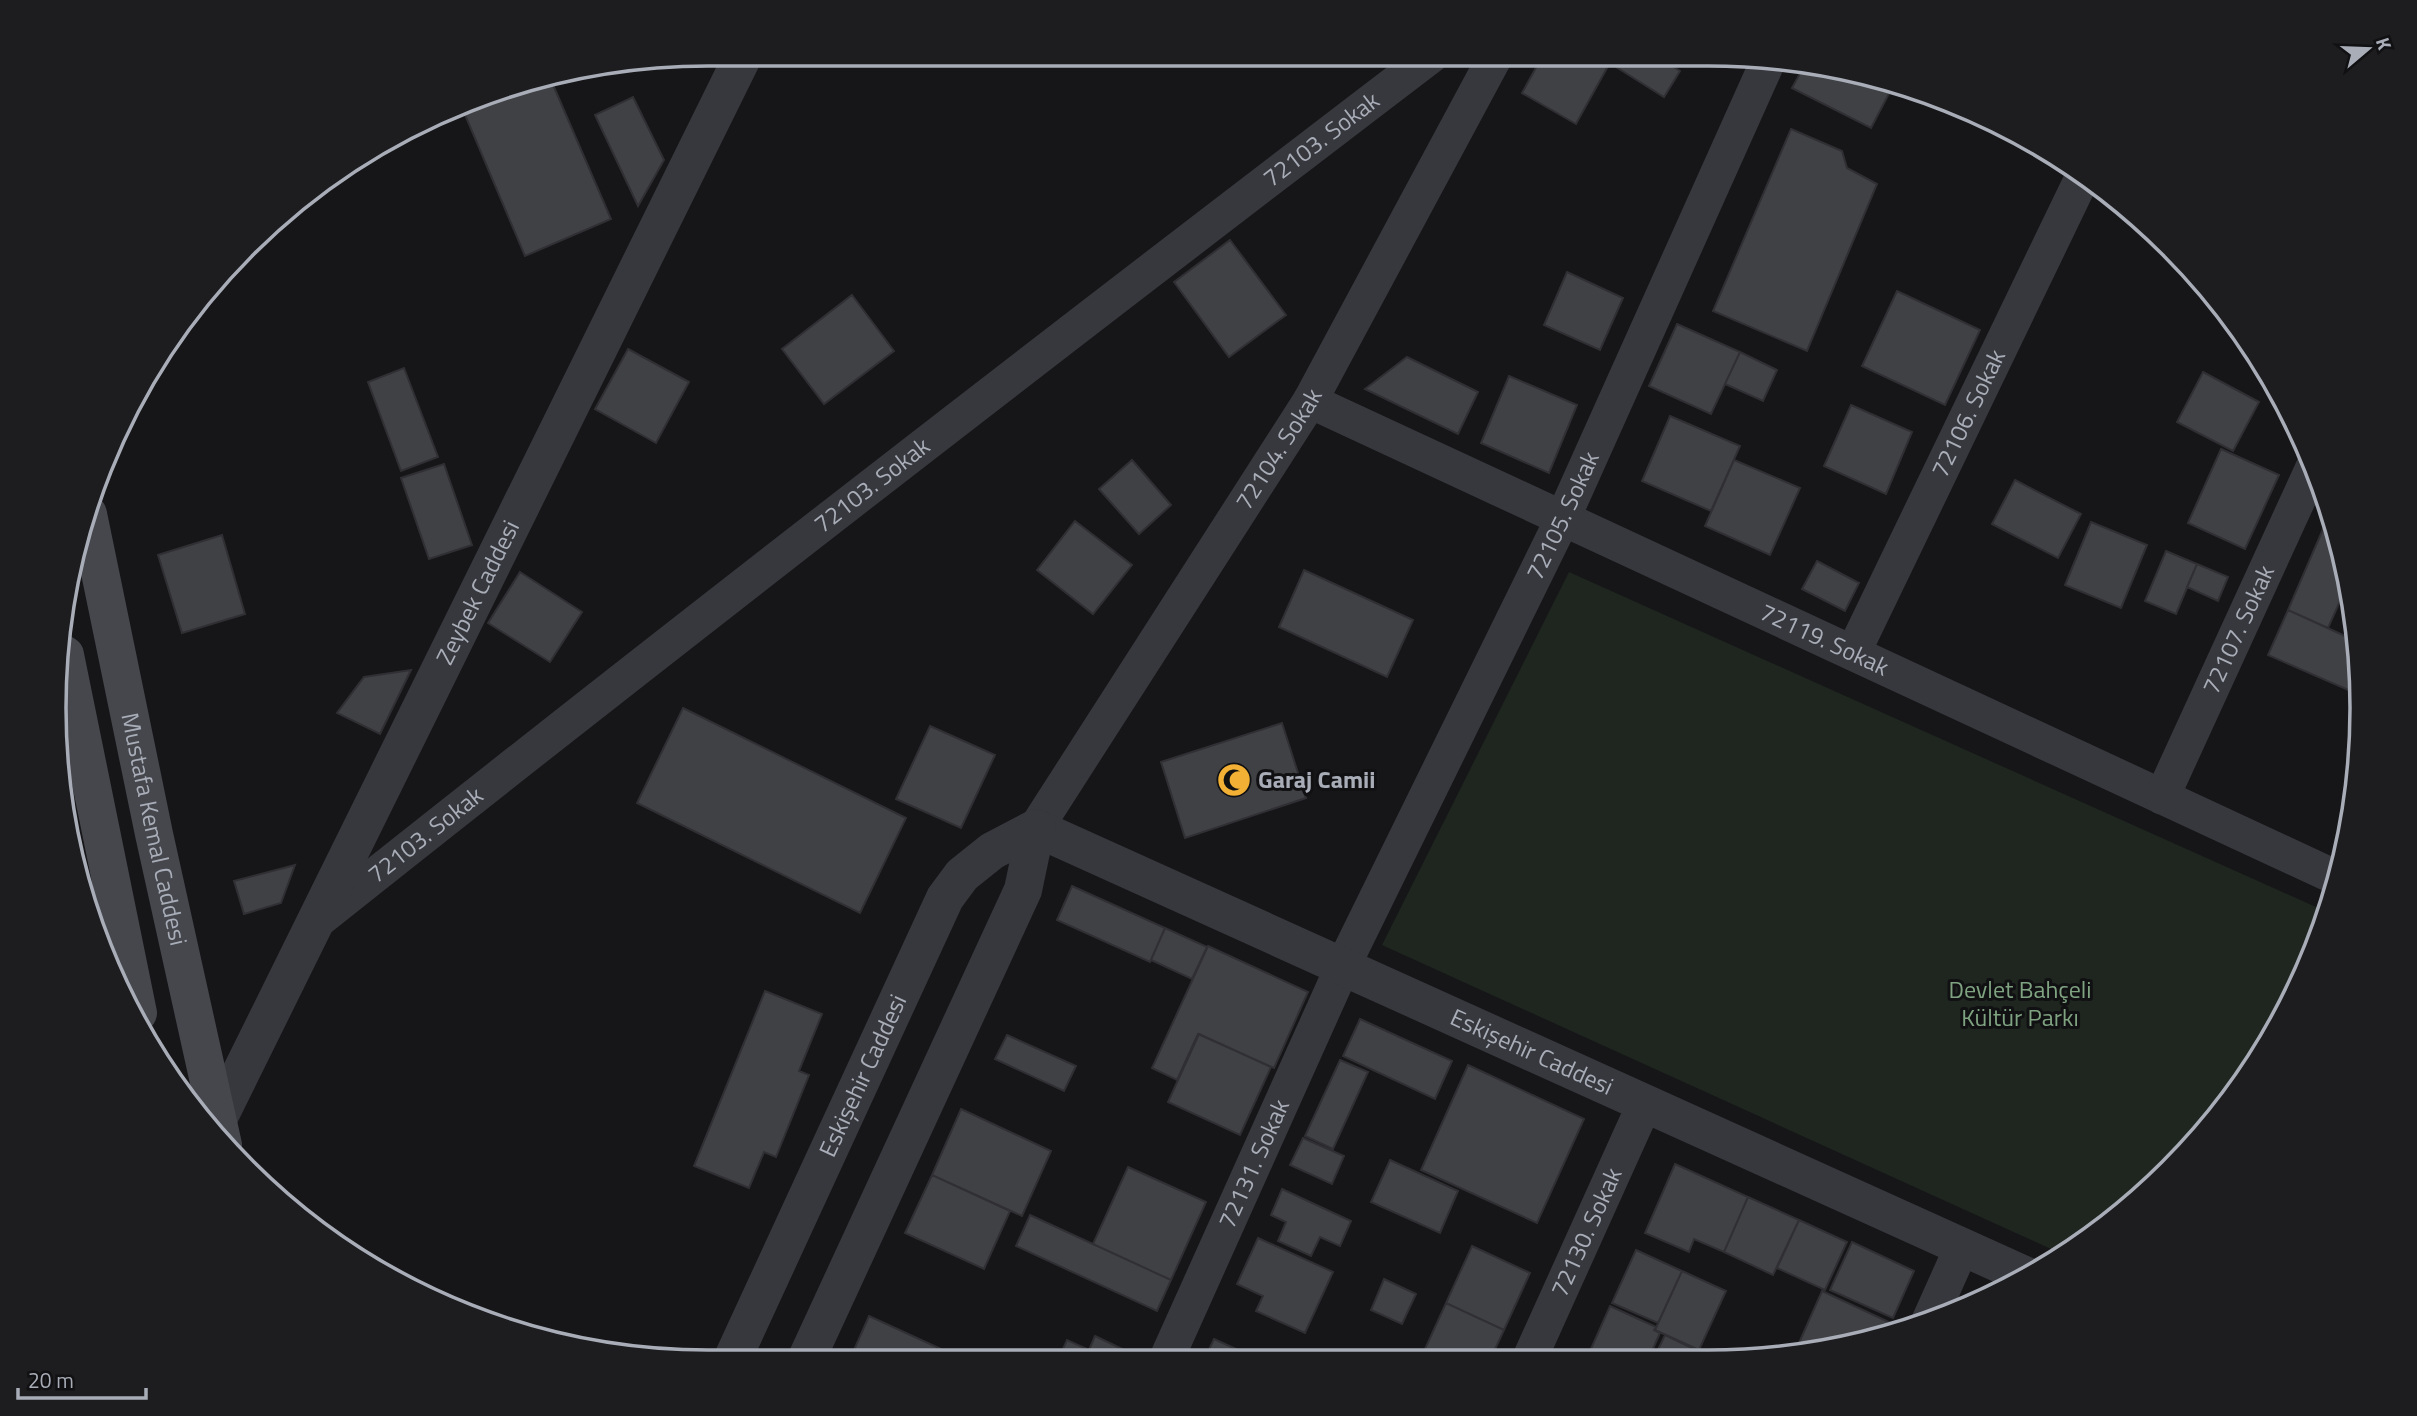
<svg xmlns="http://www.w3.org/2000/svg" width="2417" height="1416" font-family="'Titillium Web',sans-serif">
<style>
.green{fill:#1e261f}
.building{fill:#404145;stroke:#303034;stroke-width:2}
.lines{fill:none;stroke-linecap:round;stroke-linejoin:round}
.minor{stroke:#37383d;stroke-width:35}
.tertiary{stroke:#37383d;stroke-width:38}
.secondary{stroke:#45474d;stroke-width:38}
.labels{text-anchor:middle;stroke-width:6;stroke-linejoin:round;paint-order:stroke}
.street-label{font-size:24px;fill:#a8adb8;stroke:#111113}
.poi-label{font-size:24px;font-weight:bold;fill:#a8adb8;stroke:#111113;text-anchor:start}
.park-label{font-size:24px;fill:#7fa381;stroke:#111113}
.rim{fill:none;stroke:#a8adb8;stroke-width:3.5}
</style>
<rect width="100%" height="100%" fill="#161618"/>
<path class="green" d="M 1569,572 L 2327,912 L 2313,958 L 2253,1071 L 2171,1171 L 2062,1254 L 1382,945 Z"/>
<path class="building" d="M 1543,55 L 1589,55 L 1608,66 L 1576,124 L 1522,93 Z
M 1623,56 L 1656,56 L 1680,71 L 1664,97 L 1616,67 Z
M 1804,66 L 1894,84 L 1871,128 L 1792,88 Z
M 551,80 L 611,219 L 525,256 L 463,110 L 523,85 Z
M 633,97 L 664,160 L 638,206 L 595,115 Z
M 1791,129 L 1842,151 L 1847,168 L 1877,184 L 1807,351 L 1713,311 Z
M 1230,240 L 1286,315 L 1229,357 L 1174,282 Z
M 1567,272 L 1623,298 L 1600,350 L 1544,325 Z
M 1897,291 L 1980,330 L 1945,405 L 1862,366 Z
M 852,295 L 894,351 L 824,404 L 782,349 Z
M 1677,324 L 1740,352 L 1711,414 L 1649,386 Z
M 628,349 L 689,382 L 656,443 L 595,409 Z
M 1740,352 L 1777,370 L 1763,401 L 1725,384 Z
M 1407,357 L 1478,392 L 1458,434 L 1365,389 Z
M 404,368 L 438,457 L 401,471 L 368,382 Z
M 2203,372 L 2259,402 L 2233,451 L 2177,422 Z
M 1509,376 L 1577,405 L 1549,473 L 1481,443 Z
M 1851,405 L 1912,432 L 1886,494 L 1824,466 Z
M 1670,416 L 1740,446 L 1711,511 L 1642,481 Z
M 2221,449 L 2279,475 L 2245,549 L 2188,523 Z
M 1132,460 L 1171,505 L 1139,534 L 1099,489 Z
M 1734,460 L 1800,488 L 1770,555 L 1705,526 Z
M 444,464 L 472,545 L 429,559 L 401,478 Z
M 2015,480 L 2081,514 L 2058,558 L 1992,524 Z
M 1075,521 L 1132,565 L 1093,614 L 1037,570 Z
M 2091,522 L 2147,545 L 2121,608 L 2065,585 Z
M 2323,529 L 2336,535 L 2350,579 L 2328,628 L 2288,610 Z
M 222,535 L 245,614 L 182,633 L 158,555 Z
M 2166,551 L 2197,564 L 2176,614 L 2145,601 Z
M 1817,561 L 1859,583 L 1845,611 L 1802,589 Z
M 2197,564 L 2228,577 L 2218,601 L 2187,587 Z
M 1304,570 L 1413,620 L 1387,677 L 1279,627 Z
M 520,572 L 582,612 L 550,662 L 488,623 Z
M 2288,610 L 2356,641 L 2362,696 L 2268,655 Z
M 411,670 L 380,734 L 337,713 L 364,677 Z
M 683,708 L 906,818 L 860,913 L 637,803 Z
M 1282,723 L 1306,798 L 1185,838 L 1161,762 Z
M 930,726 L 995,755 L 961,828 L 896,799 Z
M 295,865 L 281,903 L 244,914 L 234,881 Z
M 1072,886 L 1165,928 L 1150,962 L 1057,920 Z
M 1165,928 L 1207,947 L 1192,979 L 1151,960 Z
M 1208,946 L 1308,992 L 1274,1068 L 1198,1034 L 1177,1080 L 1152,1068 Z
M 765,991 L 822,1014 L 799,1071 L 809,1075 L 776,1157 L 764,1152 L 749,1188 L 694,1166 Z
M 1360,1019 L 1452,1061 L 1435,1099 L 1343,1056 Z
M 1199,1034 L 1271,1067 L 1240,1135 L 1168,1102 Z
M 1007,1035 L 1076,1066 L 1064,1091 L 995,1059 Z
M 1340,1060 L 1368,1072 L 1333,1149 L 1305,1136 Z
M 1468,1065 L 1584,1119 L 1537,1223 L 1421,1170 Z
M 961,1109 L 1051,1151 L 1022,1216 L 932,1175 Z
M 1303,1138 L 1344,1156 L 1332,1184 L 1290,1165 Z
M 1390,1160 L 1458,1191 L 1440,1233 L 1371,1202 Z
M 1675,1164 L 1748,1197 L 1724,1252 L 1694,1239 L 1689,1252 L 1645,1233 Z
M 1128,1167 L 1206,1202 L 1171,1280 L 1093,1244 Z
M 932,1175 L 1010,1211 L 984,1269 L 905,1233 Z
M 1282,1189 L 1351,1221 L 1340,1246 L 1320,1237 L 1311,1256 L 1278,1241 L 1286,1222 L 1271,1215 Z
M 1748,1197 L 1799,1220 L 1773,1275 L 1724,1252 Z
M 1030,1215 L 1171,1280 L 1157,1311 L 1016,1246 Z
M 1799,1220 L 1847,1242 L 1825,1290 L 1777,1268 Z
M 1258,1238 L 1333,1272 L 1305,1333 L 1256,1311 L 1263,1296 L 1237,1284 Z
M 1852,1242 L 1914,1271 L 1893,1318 L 1830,1290 Z
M 1472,1246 L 1530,1273 L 1504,1330 L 1446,1303 Z
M 1636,1250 L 1682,1271 L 1658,1323 L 1612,1303 Z
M 1682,1271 L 1726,1291 L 1699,1350 L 1655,1330 Z
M 1384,1279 L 1416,1294 L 1402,1324 L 1371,1310 Z
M 1822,1291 L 1891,1323 L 1886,1334 L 1795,1352 Z
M 1446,1303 L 1504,1330 L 1490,1360 L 1420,1360 Z
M 1610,1306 L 1656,1327 L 1654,1330 L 1660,1333 L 1648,1360 L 1586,1360 Z
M 869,1316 L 941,1349 L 936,1360 L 850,1359 Z
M 1665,1335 L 1692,1348 L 1687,1360 L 1653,1360 Z
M 1095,1336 L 1141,1358 L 1140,1360 L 1058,1360 L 1067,1340 L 1089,1350 Z
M 1214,1339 L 1260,1360 L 1204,1360 Z
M 1696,1349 L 1719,1360 L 1691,1360 Z"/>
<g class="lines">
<g class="minor">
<path id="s1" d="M 1310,401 L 2337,878"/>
<path id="s2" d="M 1853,653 L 2084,174"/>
<path d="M 60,767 L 86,756"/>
<path id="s3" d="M 2162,797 L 2315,463"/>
<path id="s4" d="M 1036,828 L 1310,401 L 1496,55"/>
<path id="s5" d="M 316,922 C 684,629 1057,341 1432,55"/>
<path d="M 1928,1323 L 1962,1247"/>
<path id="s6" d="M 1166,1360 L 1343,966 L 1563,518 L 1769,59"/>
<path id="s7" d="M 1529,1360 L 1645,1103"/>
</g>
<g class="tertiary">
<path id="s8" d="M 1036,828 L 2029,1277"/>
<path id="s9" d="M 210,1129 L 217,1121 L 744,54"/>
<path id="s10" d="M 732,1360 L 945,898 L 962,875 L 992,851 L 1036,828"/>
<path d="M 806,1360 L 1023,890 L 1036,828"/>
</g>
<g class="secondary">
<path id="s11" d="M 88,514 L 154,834 L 223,1145"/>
<path d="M 65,655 L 138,1013"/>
</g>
</g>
<defs>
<g id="mosque-disc" transform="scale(1.75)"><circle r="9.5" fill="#f2b134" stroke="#111113"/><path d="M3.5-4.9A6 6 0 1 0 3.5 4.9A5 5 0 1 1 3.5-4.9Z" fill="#111"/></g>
</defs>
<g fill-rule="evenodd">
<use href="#mosque-disc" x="1234" y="780"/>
</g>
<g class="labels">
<g class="street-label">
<text dy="8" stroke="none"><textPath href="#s5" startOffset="1274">72103. Sokak</textPath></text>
<text dy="8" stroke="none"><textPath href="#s2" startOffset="266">72106. Sokak</textPath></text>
<text dy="8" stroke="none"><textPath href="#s4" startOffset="450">72104. Sokak</textPath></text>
<text dy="8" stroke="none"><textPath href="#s5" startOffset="707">72103. Sokak</textPath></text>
<text dy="8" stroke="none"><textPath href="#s6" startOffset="933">72105. Sokak</textPath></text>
<text dy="8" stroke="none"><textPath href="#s9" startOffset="600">Zeybek Caddesi</textPath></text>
<text dy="8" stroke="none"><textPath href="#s3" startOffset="184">72107. Sokak</textPath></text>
<text dy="8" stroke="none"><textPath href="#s1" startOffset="567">72119. Sokak</textPath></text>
<text dy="8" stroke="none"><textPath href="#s11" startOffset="322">Mustafa Kemal Caddesi</textPath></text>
<text dy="8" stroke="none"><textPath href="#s5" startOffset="140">72103. Sokak</textPath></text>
<text dy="8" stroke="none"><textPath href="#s8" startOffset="544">Eskişehir Caddesi</textPath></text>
<text dy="8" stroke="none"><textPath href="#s10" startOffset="313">Eskişehir Caddesi</textPath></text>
<text dy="8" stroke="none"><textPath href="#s6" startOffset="215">72131. Sokak</textPath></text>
<text dy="8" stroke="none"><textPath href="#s7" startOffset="140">72130. Sokak</textPath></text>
</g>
<g class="poi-label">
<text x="1258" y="788">Garaj Camii</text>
</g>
<g class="park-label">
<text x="2020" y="998">Devlet Bahçeli<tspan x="2020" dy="28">Kültür Parkı</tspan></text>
</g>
</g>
<path d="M0 0H2417V1416H0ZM708 66H1708A642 642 0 0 1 2350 708V708A642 642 0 0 1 1708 1350H708A642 642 0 0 1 66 708V708A642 642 0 0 1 708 66Z" fill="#1d1d20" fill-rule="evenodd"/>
<path class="rim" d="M708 66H1708A642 642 0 0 1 2350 708V708A642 642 0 0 1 1708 1350H708A642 642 0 0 1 66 708V708A642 642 0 0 1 708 66Z"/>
<g transform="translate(2368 49) rotate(71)" stroke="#111113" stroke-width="5" paint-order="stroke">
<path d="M0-5L12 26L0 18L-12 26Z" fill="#a8adb8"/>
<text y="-10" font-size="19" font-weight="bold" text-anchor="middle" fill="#a8adb8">K</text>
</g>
<path d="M18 1388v10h128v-10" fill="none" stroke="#a8adb8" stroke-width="3.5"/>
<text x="28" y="1388" font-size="21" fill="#a8adb8" stroke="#111113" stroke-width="5" paint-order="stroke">20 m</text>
</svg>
